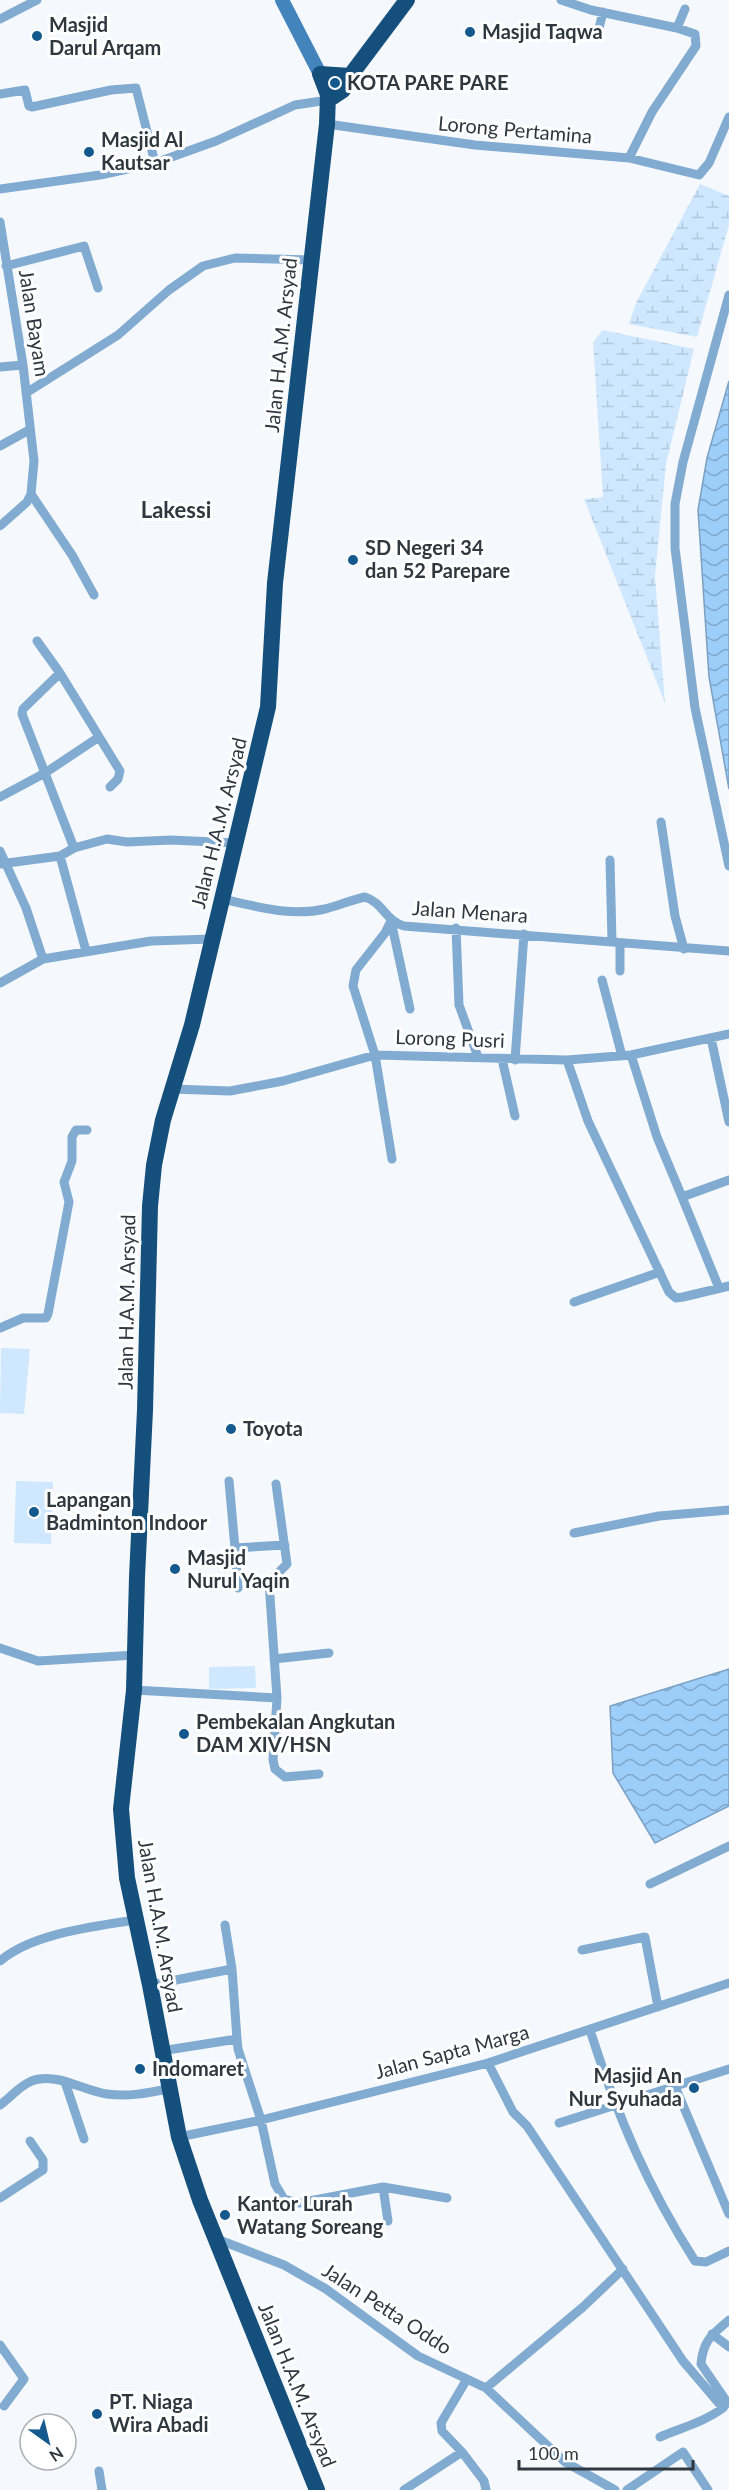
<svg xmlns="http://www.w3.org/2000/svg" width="729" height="2490" font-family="Lato,sans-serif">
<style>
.wetland{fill:url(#wetland-marsh)}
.pitch{fill:#cfe8ff}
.water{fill:url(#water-waves);stroke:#7ca0c1;stroke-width:1.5}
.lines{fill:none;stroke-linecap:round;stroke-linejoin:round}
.street{stroke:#82abd1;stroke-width:9}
.secondary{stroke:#4384bc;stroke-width:14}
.highway{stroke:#154f7c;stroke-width:16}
.poi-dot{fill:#14598e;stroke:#fff;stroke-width:2}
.labels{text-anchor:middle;stroke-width:6;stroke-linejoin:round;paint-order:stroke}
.poi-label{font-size:20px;font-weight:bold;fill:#30383f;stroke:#fff;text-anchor:start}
.street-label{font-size:20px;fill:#30383f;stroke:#fff}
.quarter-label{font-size:22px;font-weight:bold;fill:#30383f;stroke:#fff}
</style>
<defs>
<pattern id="wetland-marsh" width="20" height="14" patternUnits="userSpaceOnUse" patternTransform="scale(1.5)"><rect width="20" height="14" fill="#cfe8ff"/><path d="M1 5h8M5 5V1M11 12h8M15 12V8" fill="none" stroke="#b2c8dc"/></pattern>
<pattern id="water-waves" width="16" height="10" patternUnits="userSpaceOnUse" patternTransform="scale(1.5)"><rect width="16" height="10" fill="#9dcdf9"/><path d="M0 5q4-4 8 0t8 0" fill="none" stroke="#80a7cb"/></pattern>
</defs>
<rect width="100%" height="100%" fill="#f5f9fd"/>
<path class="wetland" d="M 700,184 L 729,196 L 729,225 L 697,337 L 629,324 L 636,303 Z
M 603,330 L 694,349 L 666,464 L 655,576 L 665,703 L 584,499 L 603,497 L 593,342 Z"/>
<path class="pitch" d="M 1,1348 L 30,1349 L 24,1414 L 0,1413 Z
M 16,1481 L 53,1482 L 51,1544 L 14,1543 Z
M 255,1666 L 256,1688 L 209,1689 L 209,1667 Z"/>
<path class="water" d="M 729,381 L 729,789 L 709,677 L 698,510 L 707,458 Z
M 729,1669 L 729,1806 L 655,1843 L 613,1773 L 610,1706 Z"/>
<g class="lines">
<path class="street" d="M 561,0 L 591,10 L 677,28 L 695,34 L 696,46 L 652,112 L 629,158
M 0,19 L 37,0
M 677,28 L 685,9
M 598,32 L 603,12
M 0,94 L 25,90 L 29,106 L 32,107 L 111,90 L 136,88 L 155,163
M 327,124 L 475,145 L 629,158 L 699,175 L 709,163 L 729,117
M 0,189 L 100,175 L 155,163 L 216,141 L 295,105 L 328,100
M 0,222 L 23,365 L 34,461 L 31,494 L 27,502 L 0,526
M 6,266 L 84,246 L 98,288
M 729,295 L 683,462 L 675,504 L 675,548 L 695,708 L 729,866
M 0,367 L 23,365
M 26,393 L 118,335 L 169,290 L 203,266 L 235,258 L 311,260
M 0,446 L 29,430
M 31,494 L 72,555 L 94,595
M 37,641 L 60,673 L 23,709 L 22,714 L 74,848
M 60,673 L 120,771 L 118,779 L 110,787
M 0,797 L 45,773 L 99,737
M 661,822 L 675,916 L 684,949
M 0,851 L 26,908 L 43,959
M 60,856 L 86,951
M 610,860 L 612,941
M 0,864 L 60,856 L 74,848 L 107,839 L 127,842 L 171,840 L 235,843
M 222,899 C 255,906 291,917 325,909 C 338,906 351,900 365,897 C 382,902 386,921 404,926 L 729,951
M 391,921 L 385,933 L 356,970 L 353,986 L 375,1055 L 392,1159
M 391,921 L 410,1009
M 456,928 L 459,1005 L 478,1057
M 620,971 L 620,943
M 602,980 L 622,1056
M 0,983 L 43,959 L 151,941 L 212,939
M 711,1038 L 729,1122
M 631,1055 L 657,1137 L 682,1197
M 502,1059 L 515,1116
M 515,1060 L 524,934
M 567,1060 L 588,1121 L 669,1292 L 676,1298 L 683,1297 L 729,1286
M 172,1089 L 230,1091 L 283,1081 L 375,1055 L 567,1060 L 631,1055 L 729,1034
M 719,1288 L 682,1197 L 729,1180
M 574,1302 L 660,1272
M 0,1328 L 23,1318 L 46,1318 L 48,1314 L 69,1202 L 64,1182 L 72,1161 L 72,1137 L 76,1130 L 87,1130
M 229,1481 L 235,1548 L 285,1545
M 276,1484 L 287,1564 L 269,1582 L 277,1698 L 273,1760 L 275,1769 L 285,1777 L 319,1774
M 574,1533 L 659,1516 L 729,1510
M 235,1548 L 238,1588
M 0,1648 L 38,1661 L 136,1655
M 274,1659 L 329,1653
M 134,1690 L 277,1698
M 650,1884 L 729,1846
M 582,1950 L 645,1937 L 658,2007
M 0,1961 C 33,1933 93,1927 134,1920
M 150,1985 L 232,1969
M 590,2030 C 617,2115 647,2186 695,2261 L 706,2262 L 729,2251
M 237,2039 L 238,2049 L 261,2120 L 275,2184 L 284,2199 L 299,2203 L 383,2187 L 447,2198
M 161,2051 L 237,2039 L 232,1969 L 225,1925
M 488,2063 L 513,2112 L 527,2126 L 683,2361 L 723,2408 C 704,2422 681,2428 660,2437
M 65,2082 L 84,2139
M 674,2084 L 729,2214
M 0,2105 C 11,2097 24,2081 39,2079 C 61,2075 85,2091 107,2094 C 128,2097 148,2093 168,2089
M 559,2123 L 729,2069
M 179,2137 L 261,2120 L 488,2063 L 729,1983
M 383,2187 L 388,2221
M 0,2198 L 43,2170 L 43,2160 L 30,2141
M 217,2239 L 284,2265 L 326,2289 L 418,2356 L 486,2388 L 565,2462 L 615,2490
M 712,2334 L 729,2347
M 0,2345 L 24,2379 L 4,2406
M 486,2388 L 583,2307 L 623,2269
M 723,2408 L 727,2402 L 701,2364 C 703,2340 712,2335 729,2320
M 462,2452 L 442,2431 L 441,2423 L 467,2379
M 99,2471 L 102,2490
M 404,2490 L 462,2452 L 484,2481 L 486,2490
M 627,2490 L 683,2452 L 708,2490"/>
<path class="secondary" d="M 282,0 L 320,74"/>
<path class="highway" d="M 328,100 L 343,90 L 350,76 L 407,0
M 317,2490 L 200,2200 L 179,2137 L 150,1985 L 127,1878 L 121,1809 L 134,1690 L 137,1577 L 145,1410 L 150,1206 L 154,1165 L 163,1120 L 192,1025 L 268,707 L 275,583 L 327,124 L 328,95 L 320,74 L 350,76"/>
</g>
<g class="poi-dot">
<circle cx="470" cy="32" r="6"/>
<circle cx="37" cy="36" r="6"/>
<circle cx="335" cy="83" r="6"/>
<circle cx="89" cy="152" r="6"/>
<circle cx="353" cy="560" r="6"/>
<circle cx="231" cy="1429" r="6"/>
<circle cx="34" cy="1512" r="6"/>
<circle cx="175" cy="1569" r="6"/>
<circle cx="184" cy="1734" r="6"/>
<circle cx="140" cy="2069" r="6"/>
<circle cx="694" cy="2088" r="6"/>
<circle cx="225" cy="2215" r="6"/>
<circle cx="97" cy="2414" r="6"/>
</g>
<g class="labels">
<g class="poi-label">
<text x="49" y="32">Masjid<tspan x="49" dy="23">Darul Arqam</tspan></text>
<text x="482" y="39">Masjid Taqwa</text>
<text x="347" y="90">KOTA PARE PARE</text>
<text x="101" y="147">Masjid Al<tspan x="101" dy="23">Kautsar</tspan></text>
<text x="365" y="555">SD Negeri 34<tspan x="365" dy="23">dan 52 Parepare</tspan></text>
<text x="243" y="1436">Toyota</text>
<text x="46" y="1507">Lapangan<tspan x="46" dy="23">Badminton Indoor</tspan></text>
<text x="187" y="1565">Masjid<tspan x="187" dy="23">Nurul Yaqin</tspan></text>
<text x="196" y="1729">Pembekalan Angkutan<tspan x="196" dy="23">DAM XIV/HSN</tspan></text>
<text x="152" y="2076">Indomaret</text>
<text x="682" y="2083" text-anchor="end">Masjid An<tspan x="682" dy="23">Nur Syuhada</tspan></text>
<text x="237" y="2211">Kantor Lurah<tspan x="237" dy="23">Watang Soreang</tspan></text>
<text x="109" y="2409">PT. Niaga<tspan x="109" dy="23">Wira Abadi</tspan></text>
</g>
<g class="street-label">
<text transform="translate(515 130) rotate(5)" y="7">Lorong Pertamina</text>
<text transform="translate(34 323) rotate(81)" y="7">Jalan Bayam</text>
<text transform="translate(281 345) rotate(-84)" y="7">Jalan H.A.M. Arsyad</text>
<text transform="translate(219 823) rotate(-76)" y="7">Jalan H.A.M. Arsyad</text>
<text transform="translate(470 912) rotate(4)" y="7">Jalan Menara</text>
<text transform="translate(450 1039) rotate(2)" y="7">Lorong Pusri</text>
<text transform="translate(127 1302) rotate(-89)" y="7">Jalan H.A.M. Arsyad</text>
<text transform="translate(160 1926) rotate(80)" y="7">Jalan H.A.M. Arsyad</text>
<text transform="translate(452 2052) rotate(-15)" y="7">Jalan Sapta Marga</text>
<text transform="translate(387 2309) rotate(33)" y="7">Jalan Petta Oddo</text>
<text transform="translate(297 2385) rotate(68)" y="7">Jalan H.A.M. Arsyad</text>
</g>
<g class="quarter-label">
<text x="176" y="518">Lakessi</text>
</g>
</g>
<g transform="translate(48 2442) rotate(146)"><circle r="28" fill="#ffffff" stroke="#acafb2" stroke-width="1.5"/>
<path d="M0-4.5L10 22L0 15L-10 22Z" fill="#14598e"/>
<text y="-9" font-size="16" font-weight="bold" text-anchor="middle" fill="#30383f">N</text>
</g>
<path d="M519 2460v9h174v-9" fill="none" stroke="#30383f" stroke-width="3"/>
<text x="528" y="2460" font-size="18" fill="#30383f" stroke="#ffffff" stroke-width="4.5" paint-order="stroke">100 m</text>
</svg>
